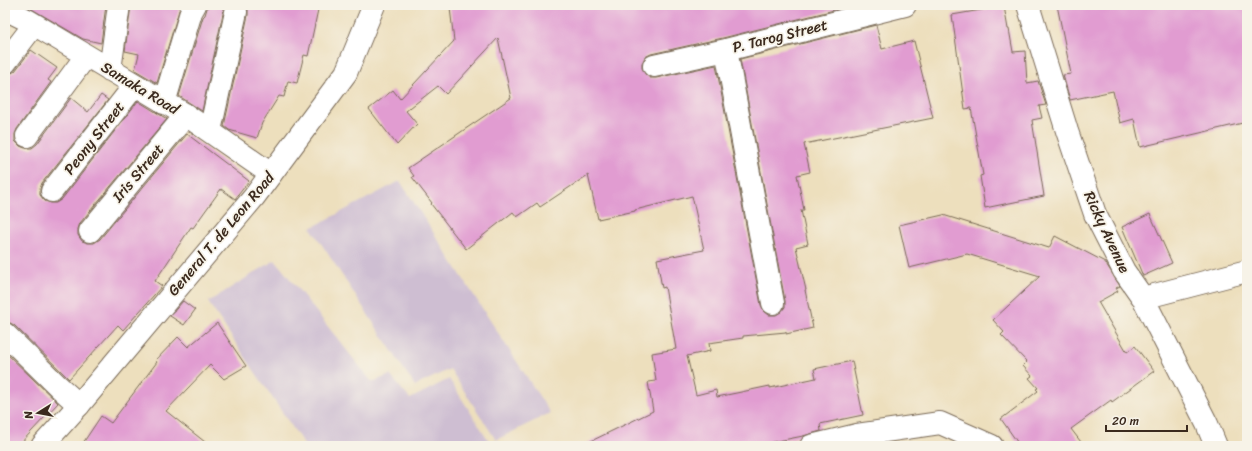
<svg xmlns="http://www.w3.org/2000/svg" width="1252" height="451" font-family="Sriracha,sans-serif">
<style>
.industrial{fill:#cebed2}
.building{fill:#e19cd1}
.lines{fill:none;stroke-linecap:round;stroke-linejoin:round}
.street-casing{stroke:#796956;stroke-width:24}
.secondary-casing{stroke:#796956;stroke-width:24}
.street{stroke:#fff;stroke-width:22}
.secondary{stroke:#fff;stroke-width:22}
.labels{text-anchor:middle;stroke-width:3.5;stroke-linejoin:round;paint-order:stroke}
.street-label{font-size:15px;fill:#3b2a1e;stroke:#f7f3e8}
</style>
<rect width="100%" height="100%" fill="#f7f3e8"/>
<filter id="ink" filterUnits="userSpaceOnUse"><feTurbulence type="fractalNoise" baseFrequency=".025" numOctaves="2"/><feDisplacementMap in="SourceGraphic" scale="8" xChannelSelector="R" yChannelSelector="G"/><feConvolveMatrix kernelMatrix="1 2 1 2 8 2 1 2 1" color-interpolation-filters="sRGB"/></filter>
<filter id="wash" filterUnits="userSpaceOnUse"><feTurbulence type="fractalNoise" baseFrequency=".012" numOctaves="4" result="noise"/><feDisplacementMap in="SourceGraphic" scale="16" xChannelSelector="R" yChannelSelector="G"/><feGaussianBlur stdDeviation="0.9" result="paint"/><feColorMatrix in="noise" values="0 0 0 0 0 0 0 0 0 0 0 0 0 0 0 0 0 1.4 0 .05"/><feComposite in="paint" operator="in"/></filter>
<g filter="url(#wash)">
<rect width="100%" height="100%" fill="#eddfbd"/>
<path class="industrial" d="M 400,181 L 550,413 L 496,440 L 450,369 L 415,386 L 311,228 Z
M 275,260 L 372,382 L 390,375 L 410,399 L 449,379 L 491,444 L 488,446 L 305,446 L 208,302 Z"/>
<g id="blocks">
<path class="building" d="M 25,5 L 106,5 L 101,43 L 83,39 Z
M 131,5 L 175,5 L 180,7 L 157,83 L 135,70 L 139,54 L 125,51 Z
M 208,5 L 226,5 L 224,9 L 202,111 L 179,96 L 203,17 L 205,15 Z
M 246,5 L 319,5 L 308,56 L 304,55 L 297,83 L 288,81 L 284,97 L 279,96 L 262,123 L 257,138 L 229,130 L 224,126 L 248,15 L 248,9 Z
M 474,5 L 854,5 L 723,38 L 651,54 L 645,57 L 642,63 L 642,68 L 645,74 L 650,78 L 656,78 L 716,65 L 761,305 L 764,311 L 769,315 L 776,315 L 781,312 L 785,307 L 785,301 L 740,59 L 876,25 L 882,49 L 914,41 L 933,118 L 804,144 L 810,172 L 797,175 L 804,210 L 801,210 L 808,244 L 796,247 L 806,290 L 805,290 L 813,328 L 786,334 L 786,332 L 743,336 L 743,338 L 709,343 L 710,351 L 687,356 L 696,395 L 716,390 L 717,397 L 770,386 L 770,388 L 816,378 L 814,369 L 852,361 L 863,415 L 820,424 L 821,431 L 803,436 L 753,446 L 581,446 L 653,411 L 648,382 L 656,381 L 652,353 L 676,349 L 665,287 L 662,288 L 657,259 L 704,250 L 692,196 L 635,210 L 635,211 L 598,219 L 588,175 L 540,207 L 537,203 L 517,217 L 513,212 L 466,249 L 431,204 L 432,203 L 412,177 L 414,176 L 408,168 L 511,98 L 498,38 L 446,94 L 438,86 L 406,111 L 417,124 L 397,145 L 369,109 L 393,90 L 400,99 L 454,41 L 450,8 Z
M 1057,5 L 1247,5 L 1247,122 L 1140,147 L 1134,119 L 1120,123 L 1113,91 L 1070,100 L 1063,75 L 1071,74 Z
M 1004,6 L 1008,29 L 1009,29 L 1013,52 L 1025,51 L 1027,83 L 1038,81 L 1046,105 L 1039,106 L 1042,118 L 1032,120 L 1044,196 L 985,208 L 980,176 L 983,175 L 971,108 L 965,109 L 952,15 Z
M 31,50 L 57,68 L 48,80 L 51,82 L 17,129 L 15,134 L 15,141 L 20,146 L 25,148 L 32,148 L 37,144 L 71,98 L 88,112 L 101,95 L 108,100 L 42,183 L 40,189 L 40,195 L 45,201 L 51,203 L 56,203 L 62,199 L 138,101 L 167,119 L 80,223 L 78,229 L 78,235 L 82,241 L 88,243 L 94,243 L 100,239 L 187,134 L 249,181 L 235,199 L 221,189 L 193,228 L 191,227 L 155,281 L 162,286 L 123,330 L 118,325 L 69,379 L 14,325 L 8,322 L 5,322 L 5,75 L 10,74 L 15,71 Z
M 1150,214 L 1172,263 L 1143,276 L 1122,227 Z
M 943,215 L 1049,248 L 1055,236 L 1105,262 L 1120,286 L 1116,288 L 1118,291 L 1098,302 L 1127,352 L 1135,346 L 1154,371 L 1112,402 L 1111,400 L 1071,429 L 1084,446 L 1020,446 L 1001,419 L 1038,391 L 1036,389 L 1038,388 L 1029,378 L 1032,376 L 1023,366 L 1027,362 L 1001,335 L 1004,332 L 993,320 L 1040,276 L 967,254 L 909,268 L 899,225 Z
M 183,301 L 195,310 L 184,325 L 170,316 Z
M 217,323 L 246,366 L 224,379 L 210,365 L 166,411 L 210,446 L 81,446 L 101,416 L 111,423 L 157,362 L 155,361 L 178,337 L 188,347 Z
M 5,352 L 58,403 L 18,446 L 5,446 Z"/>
</g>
</g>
<g filter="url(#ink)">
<use href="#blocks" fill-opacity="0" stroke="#796956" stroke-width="1"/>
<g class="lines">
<g class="street-casing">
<path id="street" d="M 1028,5 L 1067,131 L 1095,214 L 1124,271 L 1143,298 L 1207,424 L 1216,446
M 5,9 L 27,20 L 186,115 L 271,174
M 726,50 L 773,303
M 5,63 L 34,25
M 654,66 L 726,50 L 905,5
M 110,70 L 119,5
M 164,103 L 191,12 L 195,5
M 210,131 L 236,12
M 27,136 L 86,56
M 52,191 L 135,85
M 90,231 L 186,115
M 1143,298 L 1247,271
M 5,334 L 58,386 L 79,405
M 811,446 L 857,435 L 940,423 L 992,446"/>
</g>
<g class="secondary-casing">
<path id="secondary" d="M 42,446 L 79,405 L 254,197 L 346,73 L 374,5"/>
</g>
<use href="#street" class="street"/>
<use href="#secondary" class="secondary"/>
</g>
</g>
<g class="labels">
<g class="street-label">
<text transform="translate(780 36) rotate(-14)" y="5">P. Tarog Street</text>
<text transform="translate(140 88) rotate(31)" y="5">Samaka Road</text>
<text transform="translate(94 138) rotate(-52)" y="5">Peony Street</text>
<text transform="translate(138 173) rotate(-50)" y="5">Iris Street</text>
<text transform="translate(1107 232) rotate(65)" y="5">Ricky Avenue</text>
<text transform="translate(221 234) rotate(-50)" y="5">General T. de Leon Road</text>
</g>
</g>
<rect width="1252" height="451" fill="none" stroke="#f7f3e8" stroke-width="20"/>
<g transform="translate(38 413) rotate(259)" stroke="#f7f3e8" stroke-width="3" paint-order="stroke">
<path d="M0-3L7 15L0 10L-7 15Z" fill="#3b2a1e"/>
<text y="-6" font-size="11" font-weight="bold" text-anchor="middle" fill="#3b2a1e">N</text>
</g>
<path d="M1106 425v6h81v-6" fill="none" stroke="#3b2a1e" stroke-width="2"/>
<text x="1112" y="425" font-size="12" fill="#3b2a1e" stroke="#f7f3e8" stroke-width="3" paint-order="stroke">20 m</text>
</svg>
